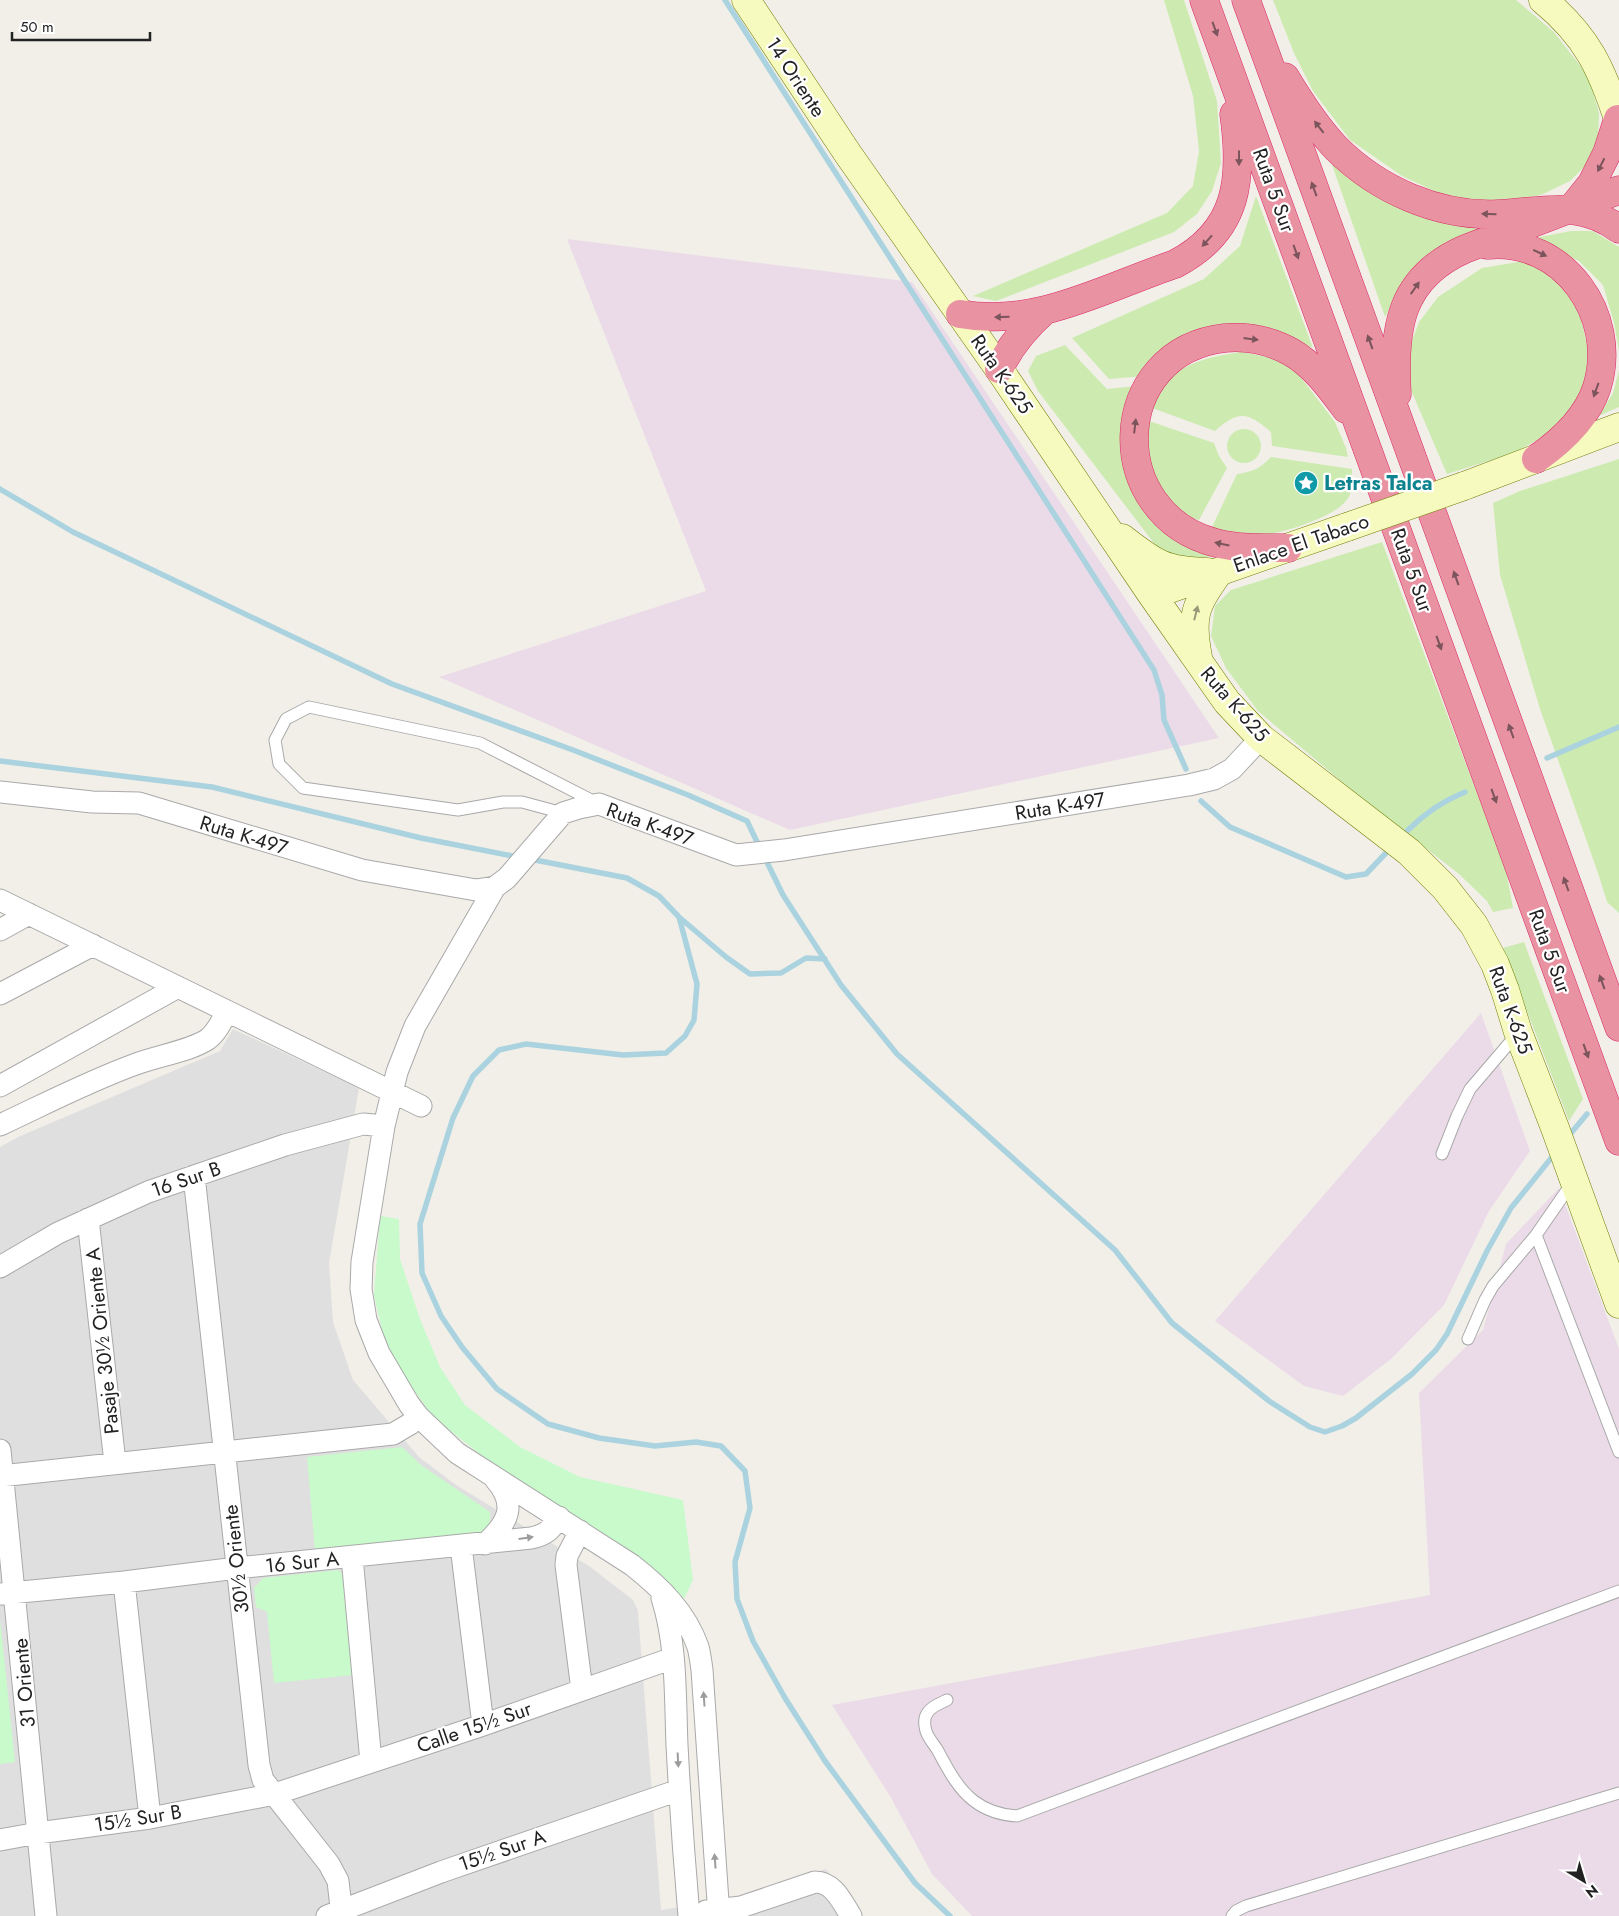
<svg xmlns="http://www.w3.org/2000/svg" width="1619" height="1916" font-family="Jost,sans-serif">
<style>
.residential{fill:#e0dfdf}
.industrial{fill:#ebdbe8}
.grass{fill:#cdebb0}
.park{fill:#c8facc}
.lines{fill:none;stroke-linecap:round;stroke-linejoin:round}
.stream{stroke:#aad3df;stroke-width:5.5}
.lane-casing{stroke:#a9a9a9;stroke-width:13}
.street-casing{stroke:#a9a9a9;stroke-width:23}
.secondary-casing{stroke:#707d05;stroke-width:29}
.highway-casing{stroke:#dc2a67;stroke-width:29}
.lane{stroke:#fff;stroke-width:11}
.street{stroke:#fff;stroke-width:21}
.secondary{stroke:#f7fabf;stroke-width:28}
.highway{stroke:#e892a2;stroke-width:28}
.secondary-bridge-casing{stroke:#707d05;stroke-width:29;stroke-linecap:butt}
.secondary-bridge{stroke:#f7fabf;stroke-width:28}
.oneway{fill:#7b545c}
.oneway2{fill:#979978}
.oneway3{fill:#9c9c9c}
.labels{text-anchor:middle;stroke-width:4.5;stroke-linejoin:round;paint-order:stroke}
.street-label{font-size:20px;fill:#222;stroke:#fff}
.culture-label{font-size:20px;font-weight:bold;fill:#0d838f;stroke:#fff;text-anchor:start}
</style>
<rect width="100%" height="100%" fill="#f2efe9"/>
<path class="residential" d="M 233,1029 L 359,1088 L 329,1263 L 333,1322 L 353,1380 L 419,1457 L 456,1485 L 589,1566 L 633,1600 L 638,1611 L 661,1910 L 750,1896 L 826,1869 L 860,1916 L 0,1916 L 0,1147 L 18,1137 L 220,1051 Z"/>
<path class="industrial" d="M 567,239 L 912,282 L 1219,738 L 790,830 L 439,677 L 706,591 Z
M 1481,1013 L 1530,1151 L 1489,1211 L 1444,1305 L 1391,1359 L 1343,1396 L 1304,1386 L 1215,1321 Z
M 1559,1188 L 1619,1349 L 1619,1916 L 972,1916 L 932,1874 L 890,1796 L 832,1705 L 1430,1595 L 1419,1393 L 1483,1330 L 1506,1244 Z"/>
<path class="grass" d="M 1164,0 L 1184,0 L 1217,101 L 1221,163 L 1212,191 L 1197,214 L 1174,232 L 996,301 L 973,296 L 1167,213 L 1193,186 L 1199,151 L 1193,96 Z
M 1273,0 L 1516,0 L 1554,32 L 1589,77 L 1599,113 L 1598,140 L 1592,159 L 1570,181 L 1541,195 L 1512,201 L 1460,203 L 1402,176 L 1350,140 L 1313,91 L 1294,53 Z
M 1330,159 L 1345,175 L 1388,197 L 1427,214 L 1481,230 L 1431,258 L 1407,275 L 1385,317 Z
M 1256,196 L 1313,348 L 1274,329 L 1239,323 L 1203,333 L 1145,376 L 1109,379 L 1072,338 L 1204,279 L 1240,246 Z
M 1571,231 L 1593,231 L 1619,247 L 1619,351 L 1614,323 L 1603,285 L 1579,261 L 1529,239 Z
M 1524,261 L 1554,277 L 1579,308 L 1588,350 L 1588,385 L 1572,413 L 1537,440 L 1514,453 L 1447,474 L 1408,383 L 1407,354 L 1419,322 L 1438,297 L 1482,268 Z
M 1065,345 L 1107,389 L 1137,386 L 1123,419 L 1125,451 L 1130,485 L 1144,510 L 1218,556 L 1181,559 L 1156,546 L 1038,391 L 1028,371 L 1036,356 Z
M 1242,352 L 1272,358 L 1296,371 L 1335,422 L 1346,448 L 1348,457 L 1272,446 L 1271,432 C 1247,412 1239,410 1215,431 L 1152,408 C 1156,401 1160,391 1165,384 C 1184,361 1214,356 1242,352 Z
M 1619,370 L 1619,407 L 1599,416 L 1613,393 Z
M 1146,420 L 1214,443 L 1219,456 L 1227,468 L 1199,520 L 1185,516 L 1150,477 Z
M1227 446a17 17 0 1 1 34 0a17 17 0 1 1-34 0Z
M 1271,457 L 1352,469 C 1352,481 1354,493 1345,502 C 1329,521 1257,542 1233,537 C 1226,535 1218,530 1212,527 L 1237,474 C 1252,472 1261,468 1271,457 Z
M 1619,459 L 1619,913 L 1607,902 L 1598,873 L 1540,709 L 1500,575 L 1493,503 L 1520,491 Z
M 1382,542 L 1506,870 L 1513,908 L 1493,912 L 1487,901 L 1459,874 L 1354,792 L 1258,711 L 1226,668 L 1211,636 L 1215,606 L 1231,590 Z
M 1524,942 L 1583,1099 L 1569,1121 L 1503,948 Z"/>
<path class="park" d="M 380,1216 L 399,1219 L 400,1259 L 420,1319 L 440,1367 L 465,1405 L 520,1447 L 580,1477 L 683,1500 L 693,1580 L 683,1601 L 585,1523 L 481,1455 L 434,1418 L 405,1378 L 384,1338 L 374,1296 Z
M 402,1447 L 421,1465 L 490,1512 C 491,1522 489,1528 480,1534 L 315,1551 L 307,1457 Z
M 338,1570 L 346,1577 L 353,1675 L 274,1683 L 267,1612 L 256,1607 L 254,1588 L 263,1578 Z
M 0,1619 L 15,1762 L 0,1764 Z"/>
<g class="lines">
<path class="stream" d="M 725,0 L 1154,670 L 1162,695 L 1164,720 L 1186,769
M 0,489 L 73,532 L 392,684 L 573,750 L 688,795 L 747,821 L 760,848
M 1547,758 L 1619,727
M 0,761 L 212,787 L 421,838 L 518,857
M 1201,801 L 1230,827 L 1346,877 L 1366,874 L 1385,854
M 1408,830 C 1424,814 1443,801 1465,792
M 764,856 L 783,895 L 841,985 L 897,1054 L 1115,1250 L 1172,1323 L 1269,1401 L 1310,1427 L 1325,1432 L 1342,1426 L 1356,1418 L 1412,1374 L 1436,1350 L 1447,1334 L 1487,1251 L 1511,1208 L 1556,1152
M 530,859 L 627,878 L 659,896 L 679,917 L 697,984 L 694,1020 L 685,1036 L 666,1053 L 623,1055 L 526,1044 L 499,1050 L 473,1076 L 453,1118 L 420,1224 L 422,1273 L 441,1316 L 462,1347 L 497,1389 L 548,1424 L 599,1438 L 655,1446 L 696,1442 L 721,1446 L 745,1471 L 750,1508 L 735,1562 L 737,1599 L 753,1641 L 785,1698 L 825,1761 L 915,1883 L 950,1916
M 679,917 L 726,957 L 750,974 L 781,973 L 806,958 L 825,959
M 1566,1139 L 1587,1114"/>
<g class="lane-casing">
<path id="lane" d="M 563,813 L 522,802 L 503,802 L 458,810 L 303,788 L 279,764 L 275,740 L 286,719 L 309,707 L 480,743 L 595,802
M 1442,1154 L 1457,1116 L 1470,1089 L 1517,1034
M 1572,1183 L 1536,1235 L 1619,1452
M 1468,1339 L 1485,1300 L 1493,1286 L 1536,1235
M 947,1700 C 941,1703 932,1706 928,1712 C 924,1717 924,1724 926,1731 C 928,1738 934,1744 938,1751 C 948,1769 957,1788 974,1801 C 987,1811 1000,1815 1017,1816 L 1619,1591
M 1232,1916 L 1236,1911 L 1246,1906 L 1619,1793"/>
</g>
<g class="street-casing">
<path id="street" d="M 0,792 L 92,802 L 139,803 L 362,870 L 476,890 L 495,887 L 507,878 L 563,813 L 579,808 L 599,804 L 736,855 L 784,850 L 1189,785 L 1214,779 L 1232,769 L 1261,738
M 495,887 L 415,1026 L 397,1072 L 384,1126 L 362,1262 L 361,1289 L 366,1320 L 379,1353 L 409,1404 L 418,1416 L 457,1453 L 632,1565 C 660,1587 686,1612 698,1647 C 700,1654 701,1663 702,1670 L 719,1916
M 0,900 L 421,1106
M 0,930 L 29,914
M 0,994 L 93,945
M 0,1086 L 178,987
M 0,1125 C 45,1104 89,1081 136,1064 C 156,1056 191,1051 208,1039 C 217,1032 222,1021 227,1011
M 194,1176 L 259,1765 L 263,1780 L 329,1864 L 338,1881 L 342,1916
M 88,1219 L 115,1463
M 0,1267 L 58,1233 L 148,1192 L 285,1145 L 363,1124 L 384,1126
M 0,1450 L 46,1916
M 0,1476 L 393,1434 L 410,1424 L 418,1416
M 580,1531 L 567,1556 L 566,1565 L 582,1690
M 485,1544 C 508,1523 518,1505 495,1479
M 461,1546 L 483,1725
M 352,1557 L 371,1762
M 124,1582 L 150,1818
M 0,1594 L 124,1582 L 237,1568 L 531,1538 C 546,1535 551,1530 559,1517
M 662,1598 C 677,1645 675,1697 677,1745 C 680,1802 684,1859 689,1916
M 0,1840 L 38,1833 L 150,1818 L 275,1794 L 483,1725 L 673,1658
M 706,1911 L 741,1907 L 815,1882 C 834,1882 842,1902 851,1916
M 327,1916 L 441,1872 L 679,1790"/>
</g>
<g class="secondary-casing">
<path id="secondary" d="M 746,0 L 848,154 L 999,369 L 1152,595 L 1227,702 L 1261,738 L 1409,852 L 1445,888 L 1474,925 L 1495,964 L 1505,990 L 1518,1032 L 1555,1128 L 1619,1304
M 1543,0 C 1587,36 1602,69 1619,122
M 1464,486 L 1619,427
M 1122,538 C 1155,564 1165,571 1207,572
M 1152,595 L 1347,527
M 1198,657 C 1190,615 1195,606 1219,572"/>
</g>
<g class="highway-casing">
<path id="highway" d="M 1204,0 L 1619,1141
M 1246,0 L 1619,1027
M 1285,77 C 1300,102 1316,127 1336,148 C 1378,190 1439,217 1498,214 C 1543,212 1579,199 1619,229
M 1572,208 L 1592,183 L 1607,153 L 1618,119
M 1487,245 C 1563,237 1619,315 1597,387 C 1587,418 1562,441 1536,459
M 960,314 C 1036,328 1104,288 1175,264 C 1239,231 1243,178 1234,114
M 999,369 C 1010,346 1024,329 1043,312
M 1397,394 C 1393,329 1399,278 1465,249 L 1619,190
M 1288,548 C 1264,548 1239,549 1216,543 C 1103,514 1108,351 1225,338 C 1248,336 1271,341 1291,352 C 1314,365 1331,389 1346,409"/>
</g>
<use href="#lane" class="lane"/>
<use href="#street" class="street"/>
<use href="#secondary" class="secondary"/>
<use href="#highway" class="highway"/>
<g class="secondary-bridge-casing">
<path id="secondary-bridge" d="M 1347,527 L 1464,486"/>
</g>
<use href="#secondary-bridge" class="secondary-bridge"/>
</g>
<defs><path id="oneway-solid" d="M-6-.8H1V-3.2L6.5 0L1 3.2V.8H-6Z" transform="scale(1.25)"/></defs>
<g class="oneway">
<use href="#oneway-solid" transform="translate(1215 29) rotate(70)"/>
<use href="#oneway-solid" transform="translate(1319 127) rotate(-128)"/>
<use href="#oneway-solid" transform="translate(1239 158) rotate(90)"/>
<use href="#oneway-solid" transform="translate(1601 165) rotate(117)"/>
<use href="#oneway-solid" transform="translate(1314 189) rotate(-110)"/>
<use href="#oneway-solid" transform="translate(1489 214) rotate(-178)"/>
<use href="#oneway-solid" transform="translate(1207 241) rotate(132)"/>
<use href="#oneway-solid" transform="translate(1296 252) rotate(70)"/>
<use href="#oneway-solid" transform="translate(1540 253) rotate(25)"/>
<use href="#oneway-solid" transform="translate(1415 288) rotate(-55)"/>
<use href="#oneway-solid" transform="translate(1002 317) rotate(179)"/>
<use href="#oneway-solid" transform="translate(1251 339) rotate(7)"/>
<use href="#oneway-solid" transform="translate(1370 342) rotate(-110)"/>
<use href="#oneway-solid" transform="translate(1596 390) rotate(110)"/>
<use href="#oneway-solid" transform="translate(1135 426) rotate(-83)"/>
<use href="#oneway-solid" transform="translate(1222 544) rotate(-168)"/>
<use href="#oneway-solid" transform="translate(1456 578) rotate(-110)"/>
<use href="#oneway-solid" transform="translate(1439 643) rotate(70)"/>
<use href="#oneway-solid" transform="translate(1511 731) rotate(-110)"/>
<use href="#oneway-solid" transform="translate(1494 796) rotate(70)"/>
<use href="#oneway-solid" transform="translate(1566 884) rotate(-110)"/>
<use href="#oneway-solid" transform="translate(1602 982) rotate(-110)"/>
<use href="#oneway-solid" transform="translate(1586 1051) rotate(70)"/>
</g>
<use class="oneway2" href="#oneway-solid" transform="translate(1196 613) rotate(-76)"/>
<g class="oneway3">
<use href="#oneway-solid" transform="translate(526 1538) rotate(-8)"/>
<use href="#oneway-solid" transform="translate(704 1699) rotate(-94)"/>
<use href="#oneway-solid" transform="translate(678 1760) rotate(87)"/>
<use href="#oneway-solid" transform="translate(715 1861) rotate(-94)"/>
</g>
<defs>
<g id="sight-disc" transform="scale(1.25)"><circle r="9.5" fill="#0f9aa8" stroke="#fff"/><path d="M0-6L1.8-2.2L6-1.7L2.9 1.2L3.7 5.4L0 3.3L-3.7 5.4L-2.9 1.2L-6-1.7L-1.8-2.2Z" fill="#fff"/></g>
</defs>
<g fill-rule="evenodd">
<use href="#sight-disc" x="1306" y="483"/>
</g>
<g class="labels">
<g class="street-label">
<text transform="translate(796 77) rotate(57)" y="7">14 Oriente</text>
<text transform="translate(1274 190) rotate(70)" y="7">Ruta 5 Sur</text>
<text transform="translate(1002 374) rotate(55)" y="7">Ruta K-625</text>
<text transform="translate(1301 543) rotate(-19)" y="7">Enlace El Tabaco</text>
<text transform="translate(1412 570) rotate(70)" y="7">Ruta 5 Sur</text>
<text transform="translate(1235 704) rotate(49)" y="7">Ruta K-625</text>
<text transform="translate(1060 806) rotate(-9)" y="7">Ruta K-497</text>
<text transform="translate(650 824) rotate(20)" y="7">Ruta K-497</text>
<text transform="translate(244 835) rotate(17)" y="7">Ruta K-497</text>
<text transform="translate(1550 951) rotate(70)" y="7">Ruta 5 Sur</text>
<text transform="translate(1511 1010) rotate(70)" y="7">Ruta K-625</text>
<text transform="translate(186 1179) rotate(-19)" y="7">16 Sur B</text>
<text transform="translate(102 1341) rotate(-96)" y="7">Pasaje 30½ Oriente A</text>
<text transform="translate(236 1559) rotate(-96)" y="7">30½ Oriente</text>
<text transform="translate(302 1562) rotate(-6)" y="7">16 Sur A</text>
<text transform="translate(24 1683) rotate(-95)" y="7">31 Oriente</text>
<text transform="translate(474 1727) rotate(-19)" y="7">Calle 15½ Sur</text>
<text transform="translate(138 1818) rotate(-9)" y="7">15½ Sur B</text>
<text transform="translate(502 1850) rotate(-19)" y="7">15½ Sur A</text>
</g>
<g class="culture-label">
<text x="1324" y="490">Letras Talca</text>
</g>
</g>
<g transform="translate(1584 1881) rotate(142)" stroke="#ffffff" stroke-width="4" paint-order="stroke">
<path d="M0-4L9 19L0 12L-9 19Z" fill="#222222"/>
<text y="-8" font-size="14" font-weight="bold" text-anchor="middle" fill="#222222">N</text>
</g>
<path d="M12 32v8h138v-8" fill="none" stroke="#222222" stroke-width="2.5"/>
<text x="20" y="32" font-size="15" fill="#222222" stroke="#ffffff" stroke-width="4" paint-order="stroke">50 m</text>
</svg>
